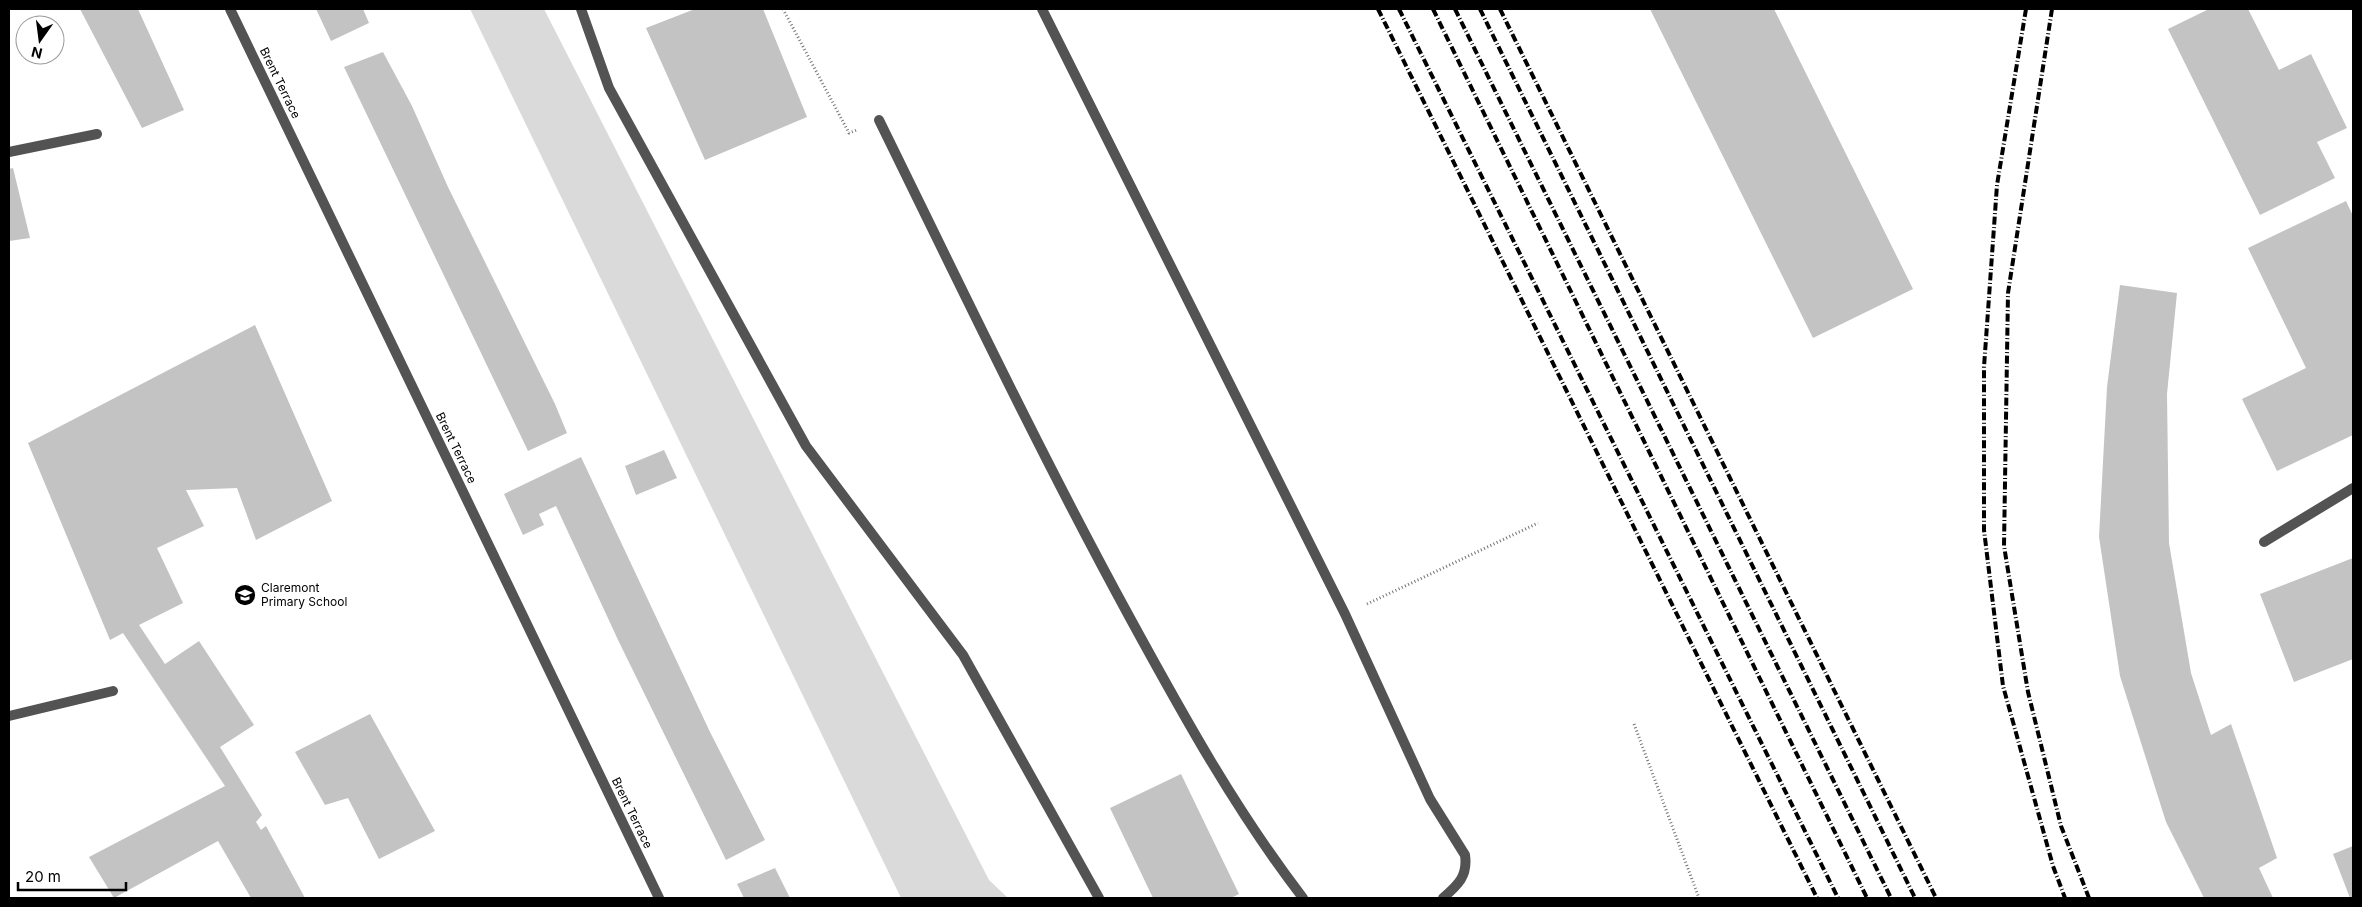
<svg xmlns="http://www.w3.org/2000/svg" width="2362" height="907" font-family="Inter,sans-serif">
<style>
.green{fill:#dadada}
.building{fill:#c3c3c3}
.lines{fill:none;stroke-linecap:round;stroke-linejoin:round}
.path{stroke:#757575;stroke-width:3;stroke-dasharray:1 2.5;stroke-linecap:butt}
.service{stroke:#535353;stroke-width:10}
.minor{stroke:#535353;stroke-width:10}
.rail{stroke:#000;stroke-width:4;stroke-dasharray:8 2.5 1 2.5;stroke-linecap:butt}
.labels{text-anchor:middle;stroke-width:5;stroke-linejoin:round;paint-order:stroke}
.street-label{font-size:12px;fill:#000;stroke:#fff}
.poi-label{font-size:12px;fill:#000;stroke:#fff;text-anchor:start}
</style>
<rect width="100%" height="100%" fill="#fff"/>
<path class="green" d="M 470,9 L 544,9 L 989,880 L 1008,898 L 901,898 Z"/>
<path class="building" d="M 80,9 L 138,9 L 184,110 L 142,128 Z
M 316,9 L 363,9 L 369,23 L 331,41 Z
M 695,9 L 763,9 L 807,117 L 705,160 L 646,28 Z
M 1650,9 L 1774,9 L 1913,289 L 1813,338 Z
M 2209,9 L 2248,9 L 2279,70 L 2311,54 L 2347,128 L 2317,142 L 2335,178 L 2260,215 L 2168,29 Z
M 383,52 L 412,106 L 448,187 L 555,404 L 567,433 L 528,451 L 344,67 Z
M 13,168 L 30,238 L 9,241 L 9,169 Z
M 2346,201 L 2353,216 L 2353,435 L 2277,471 L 2242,399 L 2306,368 L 2248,248 Z
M 2120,285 L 2177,293 L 2167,394 L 2169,543 L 2191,673 L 2211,735 L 2231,724 L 2277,858 L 2259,868 L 2273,898 L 2204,898 L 2166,822 L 2120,676 L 2099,537 L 2107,387 Z
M 255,325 L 332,501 L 256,540 L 237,488 L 186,490 L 204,526 L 157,548 L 183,603 L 139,625 L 165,664 L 199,641 L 254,725 L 220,747 L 262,815 L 256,822 L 261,830 L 266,826 L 305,898 L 251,898 L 218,841 L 114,898 L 89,857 L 225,786 L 123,633 L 110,640 L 28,443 Z
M 664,450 L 677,478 L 636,495 L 625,466 Z
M 581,457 L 710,732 L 765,840 L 726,860 L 619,642 L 556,506 L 539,514 L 544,525 L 523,535 L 504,494 Z
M 2353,558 L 2353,659 L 2294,682 L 2260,594 Z
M 370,714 L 435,831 L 379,859 L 348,798 L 325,805 L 295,752 Z
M 1181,774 L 1239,894 L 1231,898 L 1153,898 L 1110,808 Z
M 2353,846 L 2353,898 L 2350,898 L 2333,854 Z
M 775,868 L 790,898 L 744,898 L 737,884 Z"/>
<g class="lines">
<path class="path" d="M 783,9 L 849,133 L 857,130
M 1367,604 L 1538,523
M 1634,724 L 1699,898"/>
<path class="service" d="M 581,9 L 609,88 L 806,446 L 963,655 L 1099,898
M 1042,9 L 1345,614 L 1430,799 L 1465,855 C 1468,876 1458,885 1443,898
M 879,120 C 961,287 1041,455 1130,618 C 1183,715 1236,811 1303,898
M 9,716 L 113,691"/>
<path class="minor" d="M 230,9 L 659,898
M 9,152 L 97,134
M 2264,542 L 2353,488"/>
<path class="rail" d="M 1378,9 L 1817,898
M 1399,9 L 1838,898
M 1433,9 L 1867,898
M 1455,9 L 1891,898
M 1480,9 L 1915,898
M 1500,9 L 1936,898
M 2026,9 L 1997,185 L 1984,367 L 1984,530 L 2003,686 L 2053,866 L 2065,898
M 2052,9 L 2008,293 L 2004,546 L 2028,692 L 2061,826 L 2089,898"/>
</g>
<defs>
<g id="school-disc" transform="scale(1.125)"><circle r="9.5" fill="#000" stroke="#fff"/><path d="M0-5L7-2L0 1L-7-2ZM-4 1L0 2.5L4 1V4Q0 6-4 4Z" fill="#fff"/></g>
</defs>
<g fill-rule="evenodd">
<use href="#school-disc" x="245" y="595"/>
</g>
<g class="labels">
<g class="street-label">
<text transform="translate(280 83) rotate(64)" y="4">Brent Terrace</text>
<text transform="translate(456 448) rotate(64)" y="4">Brent Terrace</text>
<text transform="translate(632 813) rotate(64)" y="4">Brent Terrace</text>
</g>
<g class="poi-label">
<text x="261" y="592">Claremont<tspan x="261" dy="14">Primary School</tspan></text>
</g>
</g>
<rect width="2362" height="907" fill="none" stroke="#000000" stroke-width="20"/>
<g transform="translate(40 40) rotate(194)"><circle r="24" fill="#ffffff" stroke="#999999"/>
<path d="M0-4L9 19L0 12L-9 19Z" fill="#000000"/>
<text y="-8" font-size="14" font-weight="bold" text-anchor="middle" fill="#000000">N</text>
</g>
<path d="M18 882v8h108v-8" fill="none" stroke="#000000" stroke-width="2.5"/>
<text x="25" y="882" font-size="15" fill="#000000" stroke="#ffffff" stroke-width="4" paint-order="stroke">20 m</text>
</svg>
